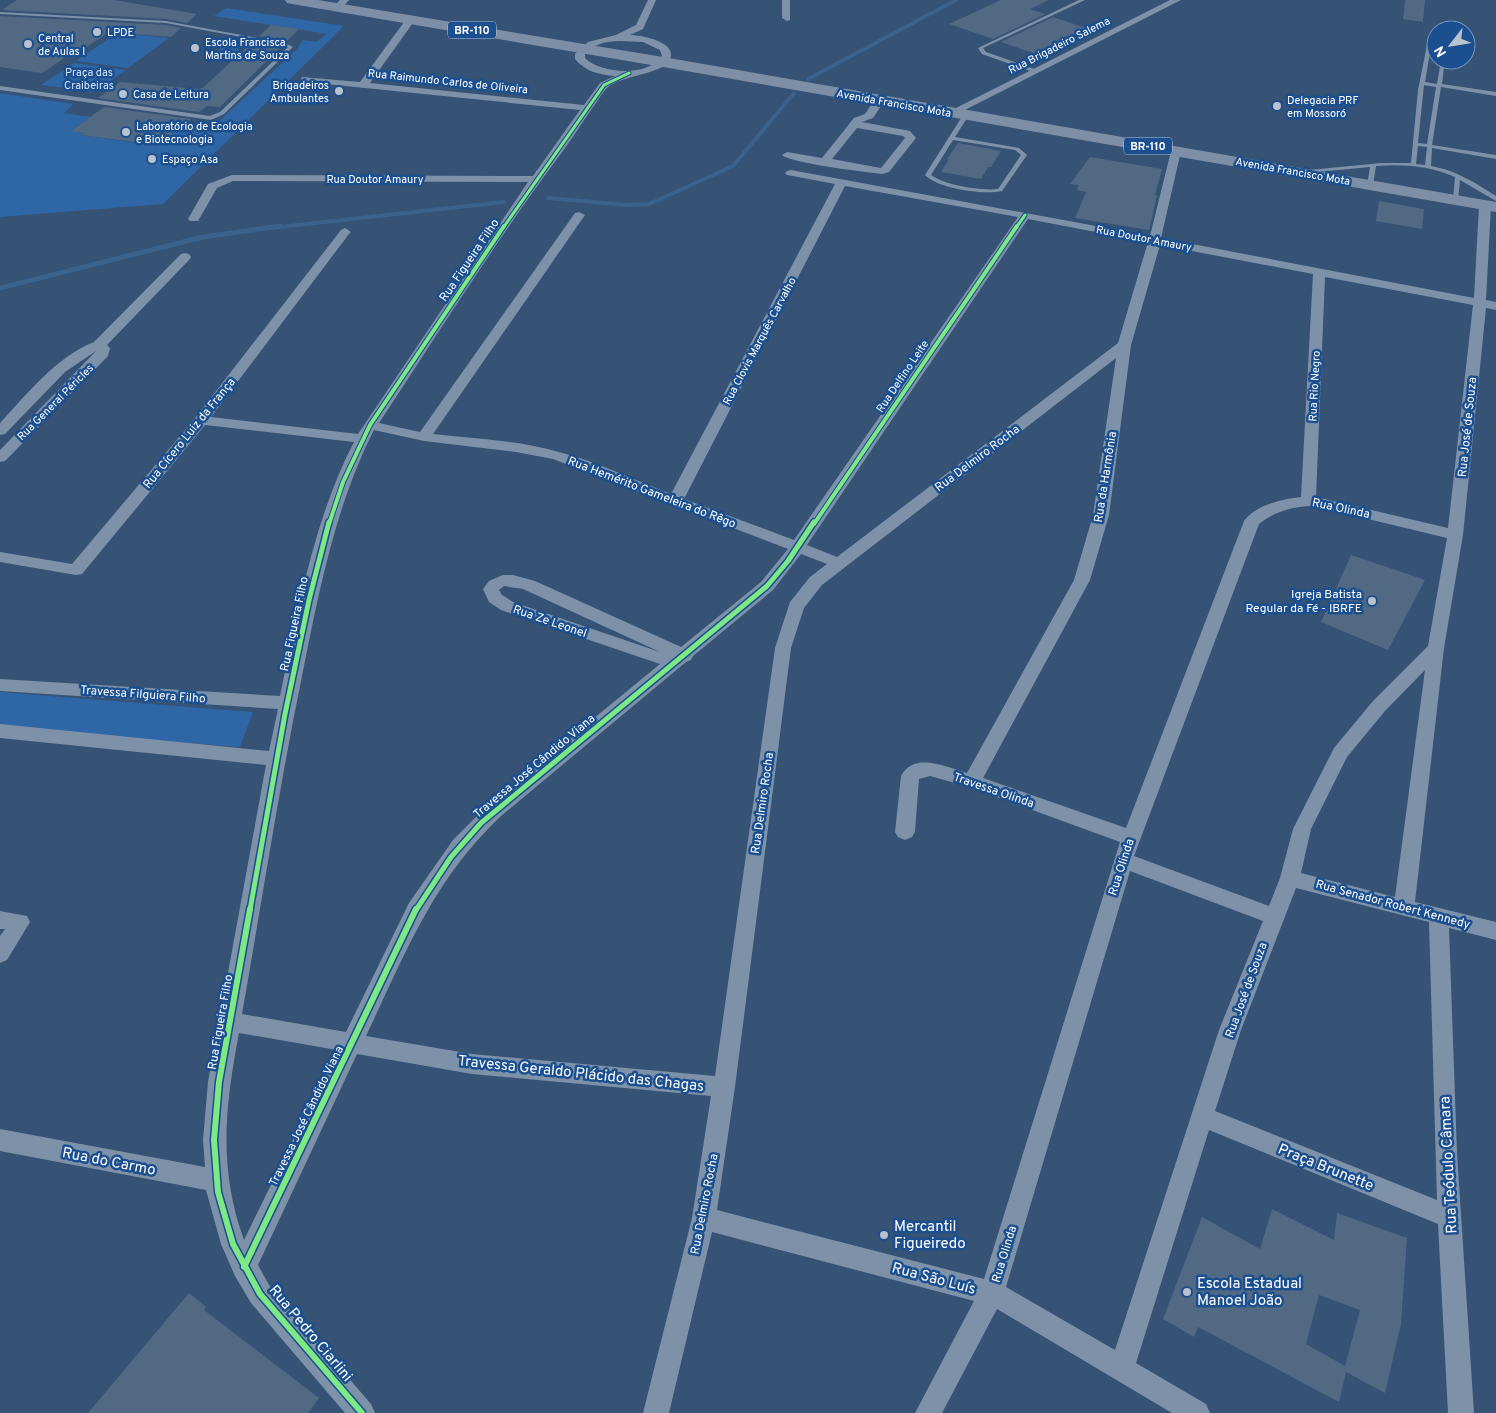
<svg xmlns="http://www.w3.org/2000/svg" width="1496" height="1413" font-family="Overpass,sans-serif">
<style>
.green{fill:#2f66a5}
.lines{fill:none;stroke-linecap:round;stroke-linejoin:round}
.stream-far1{stroke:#3b618d;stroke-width:4}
.stream{stroke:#3b618d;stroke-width:5}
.building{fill:#526984;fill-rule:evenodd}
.lane{fill:#7d92a8;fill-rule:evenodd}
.street{fill:#7d92a8;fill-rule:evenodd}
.primary{fill:#7d8ea7;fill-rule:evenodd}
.cycleway-far3-casing{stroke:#1b4f8f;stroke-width:5}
.cycleway-far2-casing{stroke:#1b4f8f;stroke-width:6}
.cycleway-far1-casing{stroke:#1b4f8f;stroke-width:8}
.cycleway-casing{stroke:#1b4f8f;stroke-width:9}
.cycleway-far3{stroke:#7ce984;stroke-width:3}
.cycleway-far2{stroke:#7ce984;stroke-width:4}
.cycleway-far1{stroke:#7ce984;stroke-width:5}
.cycleway{stroke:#7ce984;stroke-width:6}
.poi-dot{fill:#b9c2ce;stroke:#1b4f8f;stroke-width:2}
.labels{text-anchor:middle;stroke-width:5;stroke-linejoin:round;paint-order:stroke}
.shield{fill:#1b4f8f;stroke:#bbcadd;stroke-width:1}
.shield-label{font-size:11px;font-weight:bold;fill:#fff}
.far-poi-label{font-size:11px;fill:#fff;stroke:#1b4f8f;text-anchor:start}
.far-street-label{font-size:11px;fill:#fff;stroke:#1b4f8f}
.far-park-label{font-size:11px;fill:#cfe3fa;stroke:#1b4f8f}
.street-label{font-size:12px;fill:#fff;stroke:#1b4f8f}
.poi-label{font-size:12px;fill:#fff;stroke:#1b4f8f;text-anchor:end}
.near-street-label{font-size:15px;fill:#fff;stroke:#1b4f8f}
.near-poi-label{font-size:15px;fill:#fff;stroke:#1b4f8f;text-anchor:start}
</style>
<rect width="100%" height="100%" fill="#365274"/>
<path class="green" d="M 226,8 L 344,26 L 216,152 L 213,152 L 215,153 L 163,204 L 0,217 L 0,93 L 73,104 L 64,113 L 104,119 L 96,124 L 83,122 L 72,130 L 84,133 L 81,135 L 158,146 L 162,142 L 170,143 L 178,137 L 169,136 L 186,123 L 214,126 L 296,50 L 303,40 L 316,42 L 327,34 L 214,16 Z
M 117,33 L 169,38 L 128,68 L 76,61 Z
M 213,40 L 244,44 L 230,57 L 212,56 L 225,45 L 209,43 Z
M 74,63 L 126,70 L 94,92 L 41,85 Z
M 0,692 L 253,712 L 240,747 L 0,729 Z"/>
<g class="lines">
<path class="stream-far1" d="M 808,79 L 956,0
M 548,198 L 626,205 L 649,204 L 733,166 L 794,93
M 271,228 L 504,202"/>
<path class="stream" d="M 0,288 L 203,237 L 280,226"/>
</g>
<path class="building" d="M 17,0 L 114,0 L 197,14 L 187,23 L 166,19 L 2,10 Z
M 1001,0 L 1049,0 L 1030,9 L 1045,14 L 993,39 L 949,24 Z
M 1405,0 L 1425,0 L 1423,22 L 1403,19 Z
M 0,16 L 166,25 L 181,28 L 171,37 L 109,32 L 74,56 L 69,55 L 42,73 L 0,67 Z
M 1053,17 L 1092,30 L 1042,56 L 1001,42 Z
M 271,25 L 299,29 L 286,42 L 259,36 Z
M 253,41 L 282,46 L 220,107 L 207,106 L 199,112 L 98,98 L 120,82 L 199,89 L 204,87 Z
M 104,107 L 191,119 L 158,145 L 81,135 L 84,133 L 71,131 Z
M 958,143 L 1001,151 L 991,167 L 988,167 L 981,179 L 941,172 L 949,159 L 947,159 Z
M 1090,157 L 1162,169 L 1155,195 L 1157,195 L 1149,230 L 1075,218 L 1086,192 L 1077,190 L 1079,185 L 1070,184 Z
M 1379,201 L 1424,209 L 1422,229 L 1376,221 Z
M 1351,555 L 1425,580 L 1388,650 L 1321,622 Z
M 1272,1209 L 1334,1240 L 1337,1213 L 1407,1238 L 1401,1324 L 1385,1393 L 1346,1372 L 1339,1402 L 1198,1327 L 1194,1337 L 1163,1319 L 1202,1217 L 1260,1249 ZM 1319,1295 L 1360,1310 L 1345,1366 L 1306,1344 Z
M 189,1293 L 206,1307 L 204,1310 L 319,1398 L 308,1413 L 88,1413 Z"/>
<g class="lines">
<path class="lane" d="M 1079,0 L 1085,0 L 983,48 L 986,52 L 1037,70 L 1037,72 L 1033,72 L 982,54 L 978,48 Z
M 0,12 L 166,21 L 285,43 L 293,47 L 224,114 L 211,120 L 0,90 L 0,86 L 210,116 L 220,112 L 288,47 L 284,45 L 166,23 L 0,14 Z
M 1436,36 L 1436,39 L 1432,41 L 1425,82 L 1437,84 L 1441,60 L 1445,60 L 1442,84 L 1496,92 L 1496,96 L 1441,87 L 1432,145 L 1496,155 L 1496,159 L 1432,148 L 1431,166 C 1455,170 1476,183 1496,196 L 1496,201 L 1460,180 L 1458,200 L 1453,201 L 1455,177 C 1430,166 1403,164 1376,166 L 1373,185 L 1370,187 L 1367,185 L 1370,167 L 1307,173 L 1307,171 L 1309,170 L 1381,163 L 1411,163 L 1418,90 L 1428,40 ZM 1424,85 L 1436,87 L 1427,144 L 1418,143 ZM 1418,146 L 1427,147 L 1425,165 L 1416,164 Z
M 966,113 L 969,115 L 955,137 L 1019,148 L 1027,155 L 1002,191 C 983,195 939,189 925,175 L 963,115 ZM 953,140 L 1015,150 L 1021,155 L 998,189 C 981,191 944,185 931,175 Z"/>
<path class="street" d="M 340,0 L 349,0 L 340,10 L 334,10 L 332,8 Z
M 648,0 L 656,0 L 643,29 L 630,35 C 640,35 672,41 671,55 C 670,75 621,74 607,88 C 603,92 599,98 596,103 C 582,122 571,141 557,159 C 494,244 437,335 379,423 L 420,432 L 575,213 L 579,212 L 585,215 L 433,434 C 475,439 519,440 559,452 C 598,462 634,480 671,494 L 835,184 L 787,175 L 785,173 L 787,171 L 791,170 L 1150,236 L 1171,151 L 1176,148 L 1181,151 L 1161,238 L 1474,298 L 1479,205 L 1485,202 L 1491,205 L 1486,300 L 1496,302 L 1496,310 L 1486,308 L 1463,535 L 1444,648 L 1415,902 L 1496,922 L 1496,940 L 1449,928 L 1457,1153 L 1474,1413 L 1448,1413 L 1438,1224 L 1209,1130 L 1136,1363 L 1206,1404 L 1210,1413 L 1172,1413 L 997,1309 L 942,1413 L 915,1413 L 974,1301 L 712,1232 L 669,1413 L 643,1413 L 692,1218 L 711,1096 L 472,1074 L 357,1054 L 258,1265 L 269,1285 L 371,1404 L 375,1413 L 345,1413 L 251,1303 L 235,1276 L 221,1244 L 206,1190 L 0,1151 L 0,1129 L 205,1167 L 203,1140 L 208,1082 L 266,765 L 0,738 L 0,724 L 269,751 L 278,709 L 0,691 L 0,679 L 280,696 C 298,611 313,521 354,442 L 205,425 L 82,574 L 76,575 L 0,562 L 0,552 L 72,564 L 196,417 L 341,230 L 345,228 L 351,232 L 349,234 L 211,417 L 358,434 L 528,182 L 233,181 L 217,188 L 198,221 L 190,221 L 188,219 L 208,184 L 232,175 L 533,176 L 580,110 L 306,82 L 301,79 L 302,77 L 360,82 L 407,18 L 410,17 L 415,20 L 370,83 L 584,105 L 600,83 L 615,76 C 599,75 585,71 575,59 L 575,54 L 588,42 L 616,35 L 636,25 ZM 620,41 L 643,42 L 660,50 L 662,56 C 649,77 601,74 585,58 L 585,54 C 594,44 606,41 620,41 ZM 845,186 L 1018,217 L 794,540 L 684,499 ZM 1028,219 L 1148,242 L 1118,343 L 837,557 L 807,545 ZM 1160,245 L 1313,274 L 1301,497 C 1283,499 1255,505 1244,521 L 1126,828 L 983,778 L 1090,580 L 1109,515 L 1131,345 ZM 1325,277 L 1473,305 L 1448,528 L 1316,497 ZM 1116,358 L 1093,515 L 1074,580 L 967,773 C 947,767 914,751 901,776 L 895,832 L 898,837 L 905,840 L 912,837 L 915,832 L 919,779 L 930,776 L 969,787 L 1120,842 L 984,1279 L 717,1210 L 735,1087 L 791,648 L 804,608 L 822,585 ZM 374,430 L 424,441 L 516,452 L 553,459 L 788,549 L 761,582 L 681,647 L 535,581 L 513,575 L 503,575 L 489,581 L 483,589 L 489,602 L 501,610 L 660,664 L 487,806 L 453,840 L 409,903 L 346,1032 L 242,1014 C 262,901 279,788 302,676 C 319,591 335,507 374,430 ZM 1314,506 L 1447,538 L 1428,646 L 1373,701 L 1334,748 L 1293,829 L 1280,878 L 1269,906 L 1134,856 L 1259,524 C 1276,511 1293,506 1314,506 ZM 801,554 L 827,564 L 810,577 L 790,602 L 775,648 L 715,1076 L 472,1054 L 366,1036 C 405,954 433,880 501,816 L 686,662 L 691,660 L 693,656 L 773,590 ZM 504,586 L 523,589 L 660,652 L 513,602 L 502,595 L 499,590 ZM 1425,670 L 1395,897 L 1301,873 L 1311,829 L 1347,757 L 1385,711 ZM 1130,871 L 1263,921 L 1219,1030 L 1115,1350 L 1006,1287 ZM 1296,888 L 1429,922 L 1437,1200 L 1215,1111 L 1241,1030 ZM 239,1033 L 337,1050 L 244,1240 C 218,1168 225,1107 239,1033 Z
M 782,0 L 790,0 L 790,20 L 787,21 L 782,18 Z
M 1170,0 L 1181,0 L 955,115 L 951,116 L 946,113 Z
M 880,97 L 885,100 L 873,118 L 862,122 L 910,131 L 916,138 L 889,172 L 882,174 C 865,172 790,163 782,155 L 787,152 L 822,158 L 854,118 L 865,114 L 876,98 ZM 857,128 L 903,136 L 905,138 L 881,168 L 832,159 Z
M 185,253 L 189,254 L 191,257 L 189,260 L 107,345 L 110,348 L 108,356 L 5,461 L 0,462 L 0,450 L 96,351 L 65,372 L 5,434 L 0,435 L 0,423 C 28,393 56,357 94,342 L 181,254 Z
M 0,911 L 27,916 L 30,922 L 7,960 L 0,963 L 0,936 L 5,929 L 0,929 Z"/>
<path class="primary" d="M 285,0 L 318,0 L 663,57 L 1496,202 L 1496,212 L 663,67 L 292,4 L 287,3 Z"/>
<g class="cycleway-far3-casing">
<path id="cycleway-far3" d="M 503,228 L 604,85 L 629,73
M 1016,228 L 1025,215"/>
</g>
<g class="cycleway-far2-casing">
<path id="cycleway-far2" d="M 329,524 L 343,482 L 370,425 L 504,226
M 814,524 L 1017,226"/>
</g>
<g class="cycleway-far1-casing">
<path id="cycleway-far1" d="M 250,910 L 285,714 L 309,600 L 329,522
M 416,910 L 451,857 L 481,823 L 767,586 L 788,561 L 814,522"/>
</g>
<g class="cycleway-casing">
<path id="cycleway" d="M 250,909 L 219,1082 L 214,1140 L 218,1192 L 233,1244 L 260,1294 L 362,1413
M 244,1267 L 416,909"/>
</g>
<use href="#cycleway-far3" class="cycleway-far3"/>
<use href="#cycleway-far2" class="cycleway-far2"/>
<use href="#cycleway-far1" class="cycleway-far1"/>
<use href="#cycleway" class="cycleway"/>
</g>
<g class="poi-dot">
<circle cx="97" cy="32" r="5"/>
<circle cx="28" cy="44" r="5"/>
<circle cx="195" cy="48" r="5"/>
<circle cx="339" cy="91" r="5"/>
<circle cx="123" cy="94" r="5"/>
<circle cx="1277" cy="106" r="5"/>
<circle cx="126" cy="132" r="5"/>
<circle cx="152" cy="159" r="5"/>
<circle cx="1372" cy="601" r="5"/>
<circle cx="884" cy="1235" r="5"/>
<circle cx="1187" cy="1292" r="5"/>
</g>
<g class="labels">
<g class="shield">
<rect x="448" y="21.5" width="48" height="17" rx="4"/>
<rect x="1124" y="137.5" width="48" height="17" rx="4"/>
</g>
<g class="shield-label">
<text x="472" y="34">BR-110</text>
<text x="1148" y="150">BR-110</text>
</g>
<g class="far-poi-label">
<text x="107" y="36">LPDE</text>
<text x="38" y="42">Central<tspan x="38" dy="13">de Aulas I</tspan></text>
<text x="205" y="46">Escola Francisca<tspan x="205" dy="13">Martins de Souza</tspan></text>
<text x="329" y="89" text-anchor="end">Brigadeiros<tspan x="329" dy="13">Ambulantes</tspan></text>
<text x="133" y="98">Casa de Leitura</text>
<text x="1287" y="104">Delegacia PRF<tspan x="1287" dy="13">em Mossoró</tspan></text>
<text x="136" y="130">Laboratório de Ecologia<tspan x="136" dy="13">e Biotecnologia</tspan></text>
<text x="162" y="163">Espaço Asa</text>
</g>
<g class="far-street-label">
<text transform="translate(1059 45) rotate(-27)" y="4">Rua Brigadeiro Salema</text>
<text transform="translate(448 81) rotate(6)" y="4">Rua Raimundo Carlos de Oliveira</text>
<text transform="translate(894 103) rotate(10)" y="4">Avenida Francisco Mota</text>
<text transform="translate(1293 171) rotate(10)" y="4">Avenida Francisco Mota</text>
<text x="375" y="183">Rua Doutor Amaury</text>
<text transform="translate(1144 238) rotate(11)" y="4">Rua Doutor Amaury</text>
<text transform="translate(759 341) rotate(-62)" y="4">Rua Clovis Marquês Carvalho</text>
<text transform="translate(902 376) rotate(-56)" y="4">Rua Delfino Leite</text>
<text transform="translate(1314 386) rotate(-87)" y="4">Rua Rio Negro</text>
<text transform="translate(55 402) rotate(-45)" y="4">Rua General Péricles</text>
</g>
<g class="far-park-label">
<text x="89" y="76">Praça das<tspan x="89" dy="13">Craibeiras</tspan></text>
</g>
<g class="street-label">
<text transform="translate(469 260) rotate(-56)" y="4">Rua Figueira Filho</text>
<text transform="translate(1467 427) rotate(-84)" y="4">Rua José de Souza</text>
<text transform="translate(189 433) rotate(-51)" y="4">Rua Cícero Luiz da França</text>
<text transform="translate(977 458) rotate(-37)" y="4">Rua Delmiro Rocha</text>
<text transform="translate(1105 477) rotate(-81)" y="4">Rua da Harmônia</text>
<text transform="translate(652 492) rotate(21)" y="4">Rua Hemérito Gameleira do Rêgo</text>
<text transform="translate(1341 508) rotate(12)" y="4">Rua Olinda</text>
<text transform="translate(550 621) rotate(19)" y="4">Rua Ze Leonel</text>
<text transform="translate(294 624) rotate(-78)" y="4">Rua Figueira Filho</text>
<text transform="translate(143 694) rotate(4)" y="4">Travessa Filguiera Filho</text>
<text transform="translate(534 766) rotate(-40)" y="4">Travessa José Cândido Viana</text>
<text transform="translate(994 790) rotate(19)" y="4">Travessa Olinda</text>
<text transform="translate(762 803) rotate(-82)" y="4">Rua Delmiro Rocha</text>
<text transform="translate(1121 867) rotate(-72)" y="4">Rua Olinda</text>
<text transform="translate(1393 904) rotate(15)" y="4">Rua Senador Robert Kennedy</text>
<text transform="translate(1246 990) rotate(-70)" y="4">Rua José de Souza</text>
<text transform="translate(220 1022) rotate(-80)" y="4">Rua Figueira Filho</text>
<text transform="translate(306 1116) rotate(-64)" y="4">Travessa José Cândido Viana</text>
<text transform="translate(704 1204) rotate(-79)" y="4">Rua Delmiro Rocha</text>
<text transform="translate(1004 1254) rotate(-73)" y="4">Rua Olinda</text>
</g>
<g class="poi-label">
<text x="1362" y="598">Igreja Batista<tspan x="1362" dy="14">Regular da Fé - IBRFE</tspan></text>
</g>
<g class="near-street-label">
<text transform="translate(581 1073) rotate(6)" y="5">Travessa Geraldo Plácido das Chagas</text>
<text transform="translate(109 1161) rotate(11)" y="5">Rua do Carmo</text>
<text transform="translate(1448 1165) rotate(-93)" y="5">Rua Teódulo Câmara</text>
<text transform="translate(1326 1167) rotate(22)" y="5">Praça Brunette</text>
<text transform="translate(934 1278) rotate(15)" y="5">Rua São Luís</text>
<text transform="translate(311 1333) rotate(50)" y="5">Rua Pedro Ciarlini</text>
</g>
<g class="near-poi-label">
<text x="894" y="1231">Mercantil<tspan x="894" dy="17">Figueiredo</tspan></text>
<text x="1197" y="1288">Escola Estadual<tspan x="1197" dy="17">Manoel João</tspan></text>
</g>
</g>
<g transform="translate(1451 45) rotate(239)"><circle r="24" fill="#1b4f8f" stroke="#7695bc"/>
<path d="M0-4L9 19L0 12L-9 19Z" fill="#b9c2ce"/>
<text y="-8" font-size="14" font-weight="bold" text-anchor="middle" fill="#ffffff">N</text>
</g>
</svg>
